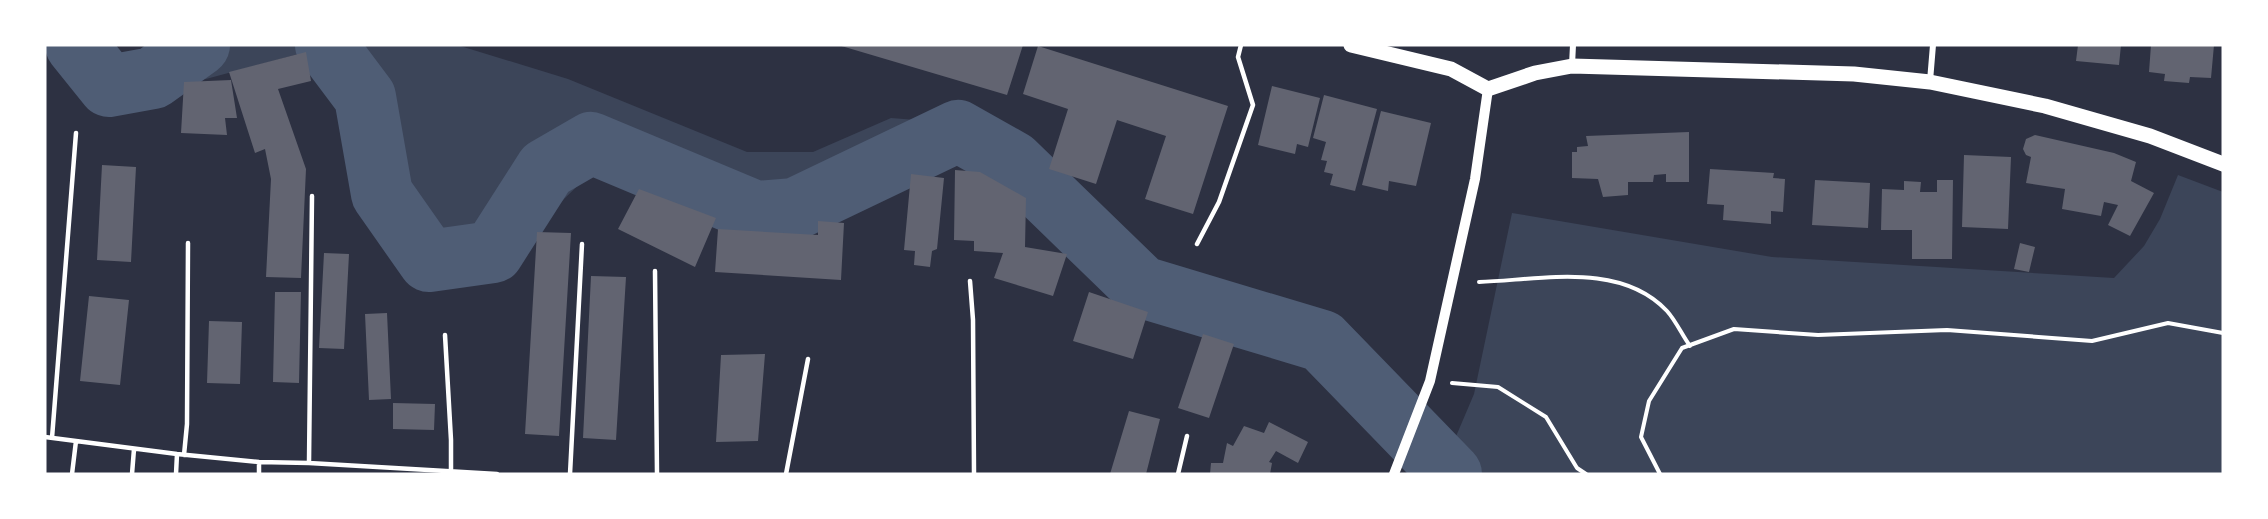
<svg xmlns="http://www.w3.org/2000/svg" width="2268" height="519" font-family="'PT Sans Narrow',sans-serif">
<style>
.green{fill:#3c4559}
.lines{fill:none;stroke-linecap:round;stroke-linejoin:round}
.river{stroke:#4f5d75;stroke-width:62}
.building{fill:#626471}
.path{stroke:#fff;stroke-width:4}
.service{stroke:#fff;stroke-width:4.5}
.minor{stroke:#fff;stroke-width:6}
.tertiary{stroke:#fff;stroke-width:10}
.primary{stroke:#fff;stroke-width:15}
</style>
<rect width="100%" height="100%" fill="#2d3142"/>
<path class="green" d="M 147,45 L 457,45 L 568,79 L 747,152 L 813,152 L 891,118 L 992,126 L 942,163 L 754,231 L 592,172 L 537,225 L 472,279 L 409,265 L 393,222 L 367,183 L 355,122 L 306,52 L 206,79 L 164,85 L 137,94 L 95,91 L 147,66 Z
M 2178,175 L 2223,192 L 2223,474 L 1440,474 L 1474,394 L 1512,213 L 1772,257 L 2114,278 L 2144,246 L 2160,219 Z"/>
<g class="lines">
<path class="river" d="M 76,45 L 109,86 L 153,78 L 199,45
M 326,45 L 365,97 L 382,194 L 429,261 L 493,252 L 546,169 L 591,143 L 756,212 L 795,209 L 958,131 L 1013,162 L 1142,287 L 1322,341 L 1451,474"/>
</g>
<path class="building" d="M 838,45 L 1023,45 L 1007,95 Z
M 2078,45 L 2121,45 L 2119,65 L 2076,61 Z
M 2151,45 L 2214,45 L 2211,78 L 2190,77 L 2189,83 L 2164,81 L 2165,74 L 2149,72 Z
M 1038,46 L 1228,106 L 1193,214 L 1145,199 L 1166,136 L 1117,120 L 1096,184 L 1049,169 L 1068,109 L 1023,94 Z
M 306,52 L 311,81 L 278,89 L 306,169 L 301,278 L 266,277 L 271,179 L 265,149 L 255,153 L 229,72 Z
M 231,80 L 237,118 L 225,118 L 227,135 L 181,133 L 184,82 Z
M 1272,86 L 1320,98 L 1308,147 L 1297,144 L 1295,154 L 1258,145 Z
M 1324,95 L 1377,109 L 1355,191 L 1330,185 L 1333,174 L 1324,172 L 1327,161 L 1321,160 L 1326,142 L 1313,138 Z
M 1381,111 L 1431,123 L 1416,186 L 1389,181 L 1388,191 L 1362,185 Z
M 1689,132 L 1689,182 L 1666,182 L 1666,174 L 1654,175 L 1653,182 L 1628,182 L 1628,195 L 1603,197 L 1598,179 L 1572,178 L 1572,152 L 1577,152 L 1577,147 L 1588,146 L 1586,136 Z
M 2035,135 L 2114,153 L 2136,162 L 2131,181 L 2154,193 L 2130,236 L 2108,225 L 2118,205 L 2104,202 L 2101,216 L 2062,209 L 2065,189 L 2026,183 L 2031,157 L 2026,155 L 2023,149 L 2026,139 Z
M 1964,155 L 2011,157 L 2008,229 L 1962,227 Z
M 102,165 L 136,167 L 131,262 L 97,260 Z
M 1710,169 L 1774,173 L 1773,178 L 1785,179 L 1783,212 L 1771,211 L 1771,224 L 1723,220 L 1724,205 L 1707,204 Z
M 955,170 L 980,172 L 1026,198 L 1025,247 L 1067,254 L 1053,296 L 994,278 L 1003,253 L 974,251 L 974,241 L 954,240 Z
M 911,174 L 944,178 L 937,249 L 932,251 L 930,267 L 914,265 L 915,251 L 904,250 Z
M 1815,180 L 1870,183 L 1868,228 L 1812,225 Z
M 1937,180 L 1953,180 L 1952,259 L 1912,259 L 1912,230 L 1881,230 L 1882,189 L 1904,190 L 1904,181 L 1921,182 L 1920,192 L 1937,192 Z
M 639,189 L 716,218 L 695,267 L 618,229 Z
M 818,221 L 844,223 L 841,280 L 715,272 L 718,229 L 818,235 Z
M 537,232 L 571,233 L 559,436 L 525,434 Z
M 2020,243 L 2035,247 L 2029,272 L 2014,269 Z
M 324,253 L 349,254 L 344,349 L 319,348 Z
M 591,276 L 626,277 L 616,440 L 583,438 Z
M 275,292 L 301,292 L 299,383 L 273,382 Z
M 1089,292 L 1148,312 L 1133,359 L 1073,341 Z
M 89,296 L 129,300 L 120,385 L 80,381 Z
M 387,313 L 391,399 L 369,400 L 365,314 Z
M 209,321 L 242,322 L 240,384 L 207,383 Z
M 1203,334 L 1234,344 L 1209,418 L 1178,408 Z
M 765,354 L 758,441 L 716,442 L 721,355 Z
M 393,403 L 435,404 L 434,430 L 393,429 Z
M 1129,411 L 1160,419 L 1146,474 L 1110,474 Z
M 1269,422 L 1308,442 L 1298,463 L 1276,451 L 1269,462 L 1272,463 L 1270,474 L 1210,474 L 1211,463 L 1223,463 L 1227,443 L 1233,446 L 1244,426 L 1264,433 Z"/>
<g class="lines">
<path class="path" d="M 1479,282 C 1540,280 1620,261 1667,311 C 1676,321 1682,335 1690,346
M 1452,383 L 1498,387 L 1546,417 L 1577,468 L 1586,474
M 1660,474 L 1641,437 L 1649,401 L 1682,348 L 1734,329 L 1818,335 L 1947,330 L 2092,341 L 2168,323 L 2223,333"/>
<path class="service" d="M 1197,244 L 1219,202 L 1253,105 L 1238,57 L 1241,45
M 655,271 L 657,474
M 970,281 L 973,320 L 974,474
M 445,335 L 451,440 L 451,473
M 45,437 L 177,454 L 259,462 L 309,463 L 497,474
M 52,438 L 76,133
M 184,455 L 187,424 L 188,243
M 259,462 L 259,474
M 309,463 L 312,196
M 72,474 L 76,441
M 132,474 L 134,449
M 176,474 L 177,454
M 570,474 L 582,244
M 786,474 L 808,359
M 1178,474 L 1187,436"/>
<path class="minor" d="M 1572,65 L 1573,45
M 1930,81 L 1933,45"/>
<path class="tertiary" d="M 1394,474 L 1430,381 L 1475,179 L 1488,89"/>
<path class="primary" d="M 1351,45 L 1451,69 L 1488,89 L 1535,73 L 1572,66 L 1854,74 L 1930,82 L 2045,106 L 2150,136 L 2223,164"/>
</g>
<rect width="2268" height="519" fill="none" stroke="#ffffff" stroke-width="93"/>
</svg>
